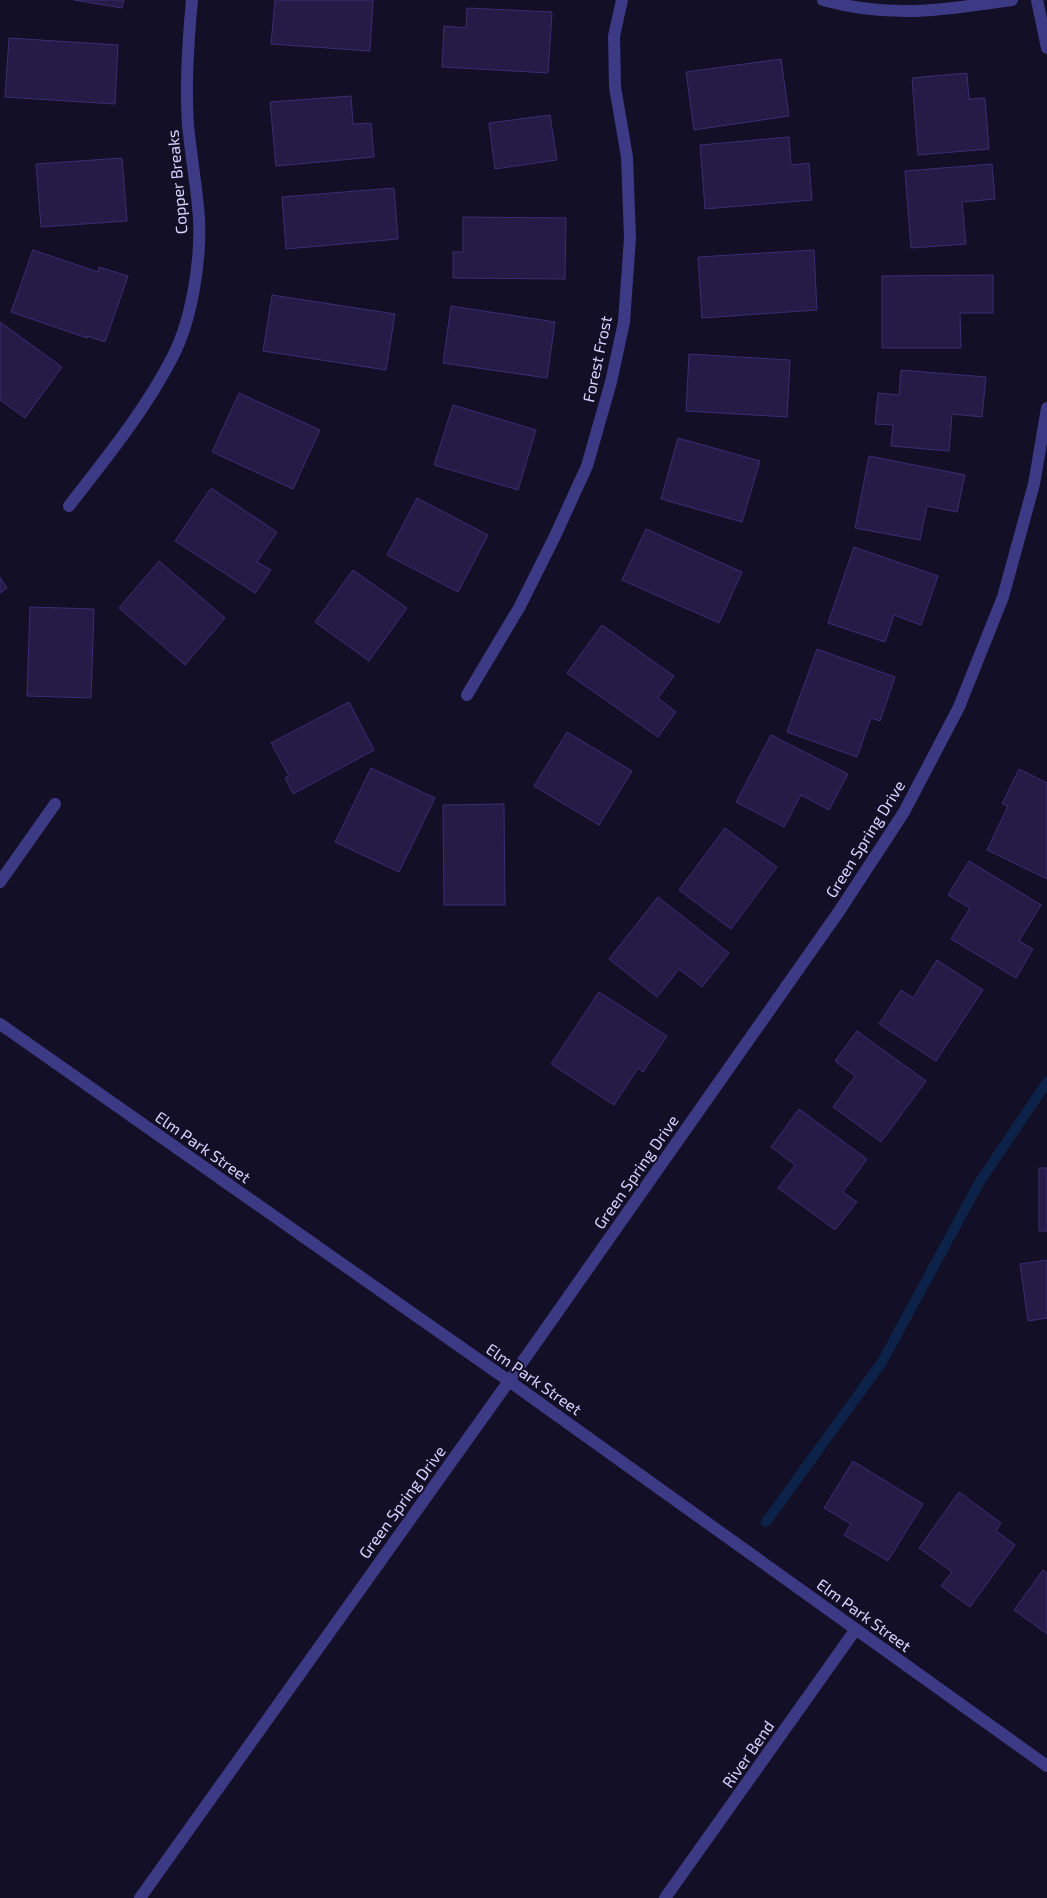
<svg xmlns="http://www.w3.org/2000/svg" width="1047" height="1898" font-family="'Exo 2',sans-serif">
<style>
.lines{fill:none;stroke-linecap:round;stroke-linejoin:round}
.stream{stroke:#0c2248;stroke-width:10}
.building{fill:#241b47;stroke:#3b2d73}
.minor{stroke:#3d3a85;stroke-width:12}
.tertiary{stroke:#3d3a85;stroke-width:12}
.labels{text-anchor:middle;stroke-width:4;stroke-linejoin:round;paint-order:stroke}
.street-label{font-size:16px;fill:#d9d4ff;stroke:#130f26}
</style>
<rect width="100%" height="100%" fill="#130f26"/>
<g class="lines">
<path class="stream" d="M 766,1522 L 882,1362 L 979,1183 L 1047,1082"/>
</g>
<path class="building" d="M 74,0 L 124,0 L 122,8 Z
M 275,0 L 373,0 L 370,51 L 271,44 Z
M 467,8 L 552,12 L 548,73 L 442,67 L 444,26 L 466,28 Z
M 9,38 L 118,45 L 115,104 L 5,97 Z
M 781,59 L 789,116 L 694,130 L 686,72 Z
M 967,73 L 969,99 L 985,98 L 989,149 L 918,155 L 912,78 Z
M 351,96 L 353,124 L 371,123 L 374,157 L 276,166 L 270,102 Z
M 550,115 L 557,160 L 495,169 L 489,123 Z
M 789,137 L 791,165 L 809,163 L 812,200 L 705,209 L 700,145 Z
M 122,158 L 127,221 L 41,227 L 36,164 Z
M 992,164 L 995,199 L 962,202 L 966,244 L 911,248 L 905,171 Z
M 394,188 L 398,239 L 286,249 L 282,197 Z
M 463,217 L 566,218 L 565,279 L 453,278 L 453,252 L 463,252 Z
M 33,250 L 98,272 L 99,267 L 128,276 L 105,342 L 87,336 L 87,338 L 11,312 Z
M 814,250 L 817,310 L 702,318 L 698,257 Z
M 993,275 L 993,313 L 960,313 L 961,348 L 882,348 L 882,276 Z
M 272,295 L 395,314 L 386,370 L 263,351 Z
M 451,306 L 555,322 L 547,378 L 443,363 Z
M 0,322 L 62,367 L 25,418 L 0,400 Z
M 689,354 L 790,360 L 787,417 L 686,411 Z
M 901,370 L 986,377 L 982,417 L 952,414 L 949,451 L 891,446 L 893,425 L 875,424 L 878,393 L 899,395 Z
M 239,393 L 320,430 L 293,489 L 212,452 Z
M 453,405 L 536,430 L 518,490 L 434,465 Z
M 678,438 L 760,461 L 742,522 L 661,499 Z
M 869,456 L 965,475 L 957,512 L 927,506 L 920,540 L 855,528 Z
M 211,488 L 277,532 L 257,562 L 271,570 L 255,593 L 175,541 Z
M 417,498 L 488,535 L 458,592 L 387,555 Z
M 646,529 L 742,572 L 719,623 L 622,580 Z
M 854,547 L 938,576 L 921,625 L 894,615 L 885,642 L 828,623 Z
M 159,561 L 225,618 L 185,665 L 119,608 Z
M 353,570 L 407,608 L 369,661 L 315,622 Z
M 0,577 L 7,588 L 0,593 Z
M 30,607 L 94,609 L 91,698 L 27,696 Z
M 602,625 L 674,676 L 658,698 L 676,712 L 658,737 L 567,673 Z
M 817,649 L 895,677 L 880,721 L 871,718 L 857,757 L 787,732 Z
M 349,702 L 374,750 L 293,794 L 285,778 L 289,776 L 271,743 Z
M 567,732 L 632,771 L 599,825 L 534,786 Z
M 771,735 L 848,774 L 829,810 L 801,795 L 784,827 L 736,802 Z
M 371,768 L 435,798 L 399,872 L 335,842 Z
M 1019,769 L 1047,783 L 1047,879 L 987,850 L 1008,806 L 1002,804 Z
M 504,804 L 505,905 L 444,905 L 443,805 Z
M 725,828 L 777,867 L 731,929 L 679,890 Z
M 969,861 L 1041,905 L 1019,941 L 1033,949 L 1016,978 L 951,939 L 970,908 L 948,895 Z
M 658,897 L 729,953 L 702,987 L 679,969 L 657,997 L 609,959 Z
M 937,960 L 983,990 L 936,1061 L 879,1024 L 901,990 L 913,998 Z
M 599,992 L 667,1036 L 643,1072 L 638,1068 L 614,1105 L 551,1064 Z
M 857,1031 L 926,1081 L 881,1142 L 833,1107 L 855,1076 L 835,1061 Z
M 799,1109 L 867,1159 L 843,1192 L 857,1202 L 835,1230 L 778,1188 L 795,1165 L 771,1147 Z
M 1039,1168 L 1047,1168 L 1047,1231 L 1039,1231 Z
M 1047,1260 L 1047,1318 L 1028,1321 L 1020,1264 Z
M 853,1461 L 923,1504 L 888,1561 L 844,1535 L 851,1524 L 824,1508 Z
M 959,1492 L 1001,1523 L 996,1531 L 1015,1545 L 970,1607 L 941,1586 L 952,1572 L 919,1548 Z
M 1043,1570 L 1047,1573 L 1047,1634 L 1014,1610 Z"/>
<g class="lines">
<path class="minor" d="M 823,0 C 891,19 945,10 1012,0
M 69,506 C 106,458 145,411 173,356 C 192,319 201,261 199,219 C 197,188 191,157 188,125 C 185,83 188,42 192,0
M 467,695 L 519,608 L 555,536 L 587,466 L 611,382 L 624,322 L 630,238 L 627,157 L 615,87 L 614,36 L 622,0
M 0,882 L 55,804
M 0,1024 L 509,1381 L 1047,1766
M 665,1898 L 856,1629"/>
<path class="tertiary" d="M 1037,0 L 1047,48
M 140,1898 L 509,1381 L 840,910 L 904,812 L 959,707 L 1003,597 L 1034,484 L 1047,408"/>
</g>
<g class="labels">
<g class="street-label">
<text transform="translate(177 182) rotate(-95)" y="6">Copper Breaks</text>
<text transform="translate(597 359) rotate(-78)" y="6">Forest Frost</text>
<text transform="translate(865 839) rotate(-58)" y="6">Green Spring Drive</text>
<text transform="translate(203 1147) rotate(35)" y="6">Elm Park Street</text>
<text transform="translate(636 1172) rotate(-55)" y="6">Green Spring Drive</text>
<text transform="translate(534 1379) rotate(35)" y="6">Elm Park Street</text>
<text transform="translate(402 1502) rotate(-54)" y="6">Green Spring Drive</text>
<text transform="translate(864 1615) rotate(36)" y="6">Elm Park Street</text>
<text transform="translate(748 1754) rotate(-55)" y="6">River Bend</text>
</g>
</g>
</svg>
